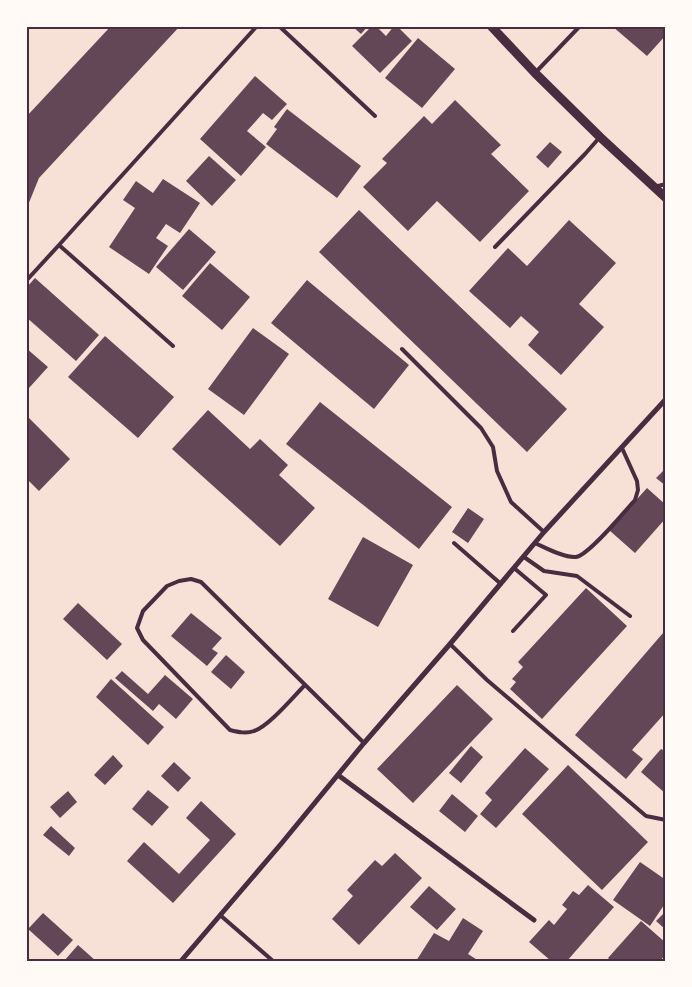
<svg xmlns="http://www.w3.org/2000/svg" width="692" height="987" font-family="Montserrat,sans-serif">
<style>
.building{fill:#644757}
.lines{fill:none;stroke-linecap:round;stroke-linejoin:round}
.service{stroke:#4a2c40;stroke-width:4}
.minor{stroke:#4a2c40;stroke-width:5}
.tertiary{stroke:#4a2c40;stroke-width:9}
.neatline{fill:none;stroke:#4a2c40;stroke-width:2}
</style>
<rect width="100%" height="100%" fill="#f7e1d7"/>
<path class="building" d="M 111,26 L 180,26 L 39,178 L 26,210 L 26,117 Z
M 352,26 L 368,26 L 361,34 Z
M 372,26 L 376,26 L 386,36 L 394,26 L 397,26 L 412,41 L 380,73 L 352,46 Z
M 612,26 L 666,26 L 666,35 L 647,56 Z
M 418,38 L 455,69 L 422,108 L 385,78 Z
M 255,76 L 287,104 L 272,120 L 263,113 L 247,131 L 266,147 L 241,176 L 200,139 Z
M 455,100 L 501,145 L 491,154 L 529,191 L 480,242 L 437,201 L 408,231 L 363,187 L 387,163 L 382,159 L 424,116 L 432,124 Z
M 287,109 L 361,166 L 337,198 L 266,144 L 277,129 L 274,127 Z
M 550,142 L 562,152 L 548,168 L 536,157 Z
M 209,156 L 236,180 L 212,206 L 186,181 Z
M 163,179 L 200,203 L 180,233 L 166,224 L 156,238 L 168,246 L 149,274 L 109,247 L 135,208 L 123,200 L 136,181 L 153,193 Z
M 359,210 L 567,409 L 527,452 L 319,252 Z
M 569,220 L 616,263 L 579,304 L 604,327 L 561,375 L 528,345 L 539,332 L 521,316 L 510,328 L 469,291 L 508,248 L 527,266 Z
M 189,229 L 216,252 L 183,290 L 156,267 Z
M 210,263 L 250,297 L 222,330 L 182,296 Z
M 35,278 L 99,335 L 76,361 L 26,317 L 26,288 Z
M 307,280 L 409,365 L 374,409 L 271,323 Z
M 253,328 L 289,354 L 244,415 L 208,389 Z
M 105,336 L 174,397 L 138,438 L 68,377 Z
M 26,348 L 48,367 L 29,388 L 26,386 Z
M 320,402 L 452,507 L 419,549 L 286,444 Z
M 208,410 L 250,449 L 260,439 L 288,465 L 279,475 L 315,508 L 280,546 L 172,449 Z
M 26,415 L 70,459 L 39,491 L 26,478 Z
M 666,468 L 666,486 L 656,478 Z
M 647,488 L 666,505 L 666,518 L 635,553 L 609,530 Z
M 468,508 L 484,519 L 468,543 L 452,532 Z
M 363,537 L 413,565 L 378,627 L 328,599 Z
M 586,588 L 627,626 L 542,719 L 510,689 L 516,682 L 512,679 L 523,667 L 518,662 Z
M 78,603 L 122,644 L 107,660 L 63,619 Z
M 191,613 L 222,638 L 212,649 L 218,653 L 207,666 L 171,636 Z
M 663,633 L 666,636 L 666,712 L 632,750 L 643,759 L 626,779 L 575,735 Z
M 226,655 L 245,672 L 231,689 L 211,672 Z
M 122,671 L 148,694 L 165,675 L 193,699 L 176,719 L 159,704 L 153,711 L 115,678 Z
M 111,679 L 164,727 L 148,745 L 96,697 Z
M 457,685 L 493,719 L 413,803 L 377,769 Z
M 471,746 L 483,757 L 461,783 L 449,773 Z
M 666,747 L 666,794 L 641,772 L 661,749 L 663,750 Z
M 525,748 L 549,769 L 496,828 L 480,814 L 492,800 L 485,793 Z
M 113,755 L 123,766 L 105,785 L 94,775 Z
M 174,762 L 191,778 L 178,792 L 161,776 Z
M 568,765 L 648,842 L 602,890 L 522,814 Z
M 148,790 L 169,807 L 152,826 L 132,809 Z
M 68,791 L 77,802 L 60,818 L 50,807 Z
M 452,794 L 478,816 L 465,832 L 439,811 Z
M 201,801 L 236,834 L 173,903 L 127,861 L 144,842 L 179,874 L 210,840 L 186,818 Z
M 51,826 L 75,848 L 69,856 L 43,835 Z
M 395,853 L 422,878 L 359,945 L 332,919 L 353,896 L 347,890 L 375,860 L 382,866 Z
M 640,862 L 666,880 L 666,902 L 650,926 L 613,900 Z
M 588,885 L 614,907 L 567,961 L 551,961 L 529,942 L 549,920 L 554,925 L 567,909 L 562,905 L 573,891 L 579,895 Z
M 429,886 L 456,909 L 437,930 L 410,907 Z
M 666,911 L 666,930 L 656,921 Z
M 43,913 L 73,940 L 58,956 L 28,929 Z
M 463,918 L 483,931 L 468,954 L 479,961 L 416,961 L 434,933 L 449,941 Z
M 641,921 L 666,943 L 666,954 L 660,961 L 611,961 L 608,958 Z
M 78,945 L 96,961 L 64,961 Z"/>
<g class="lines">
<path class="service" d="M 279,26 L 375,116
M 535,73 L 580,26
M 654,187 L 666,184
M 495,247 L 585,154 L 600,137
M 26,281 L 59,245
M 173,346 L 59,245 L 257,26
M 402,349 L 481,428 L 493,447 L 497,471 L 511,502 L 544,532
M 454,543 L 501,584
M 535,543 C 546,548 564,558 576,557 C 589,555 624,512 635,500 L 638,490 L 637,481 L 622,448
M 524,557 L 544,571 L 577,576 L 630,616
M 513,631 L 546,595 L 514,568
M 450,644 L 487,680 L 646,816 L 666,820
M 305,685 C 293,697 269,726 254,731 C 246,734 238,732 230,730 L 143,640 L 137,628 L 143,611 L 167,586 L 179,581 L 191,579 L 201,582 L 364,743
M 220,915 L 273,961"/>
<path class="minor" d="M 338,775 L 534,920
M 181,961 L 281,844 L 364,743 L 450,644 L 544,532 L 666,399"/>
<path class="tertiary" d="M 491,26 L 535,73 L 600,137 L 666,198"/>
</g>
<rect width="692" height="987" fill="none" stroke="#fffaf5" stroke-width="55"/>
<rect x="28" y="28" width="636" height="932" class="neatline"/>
</svg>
